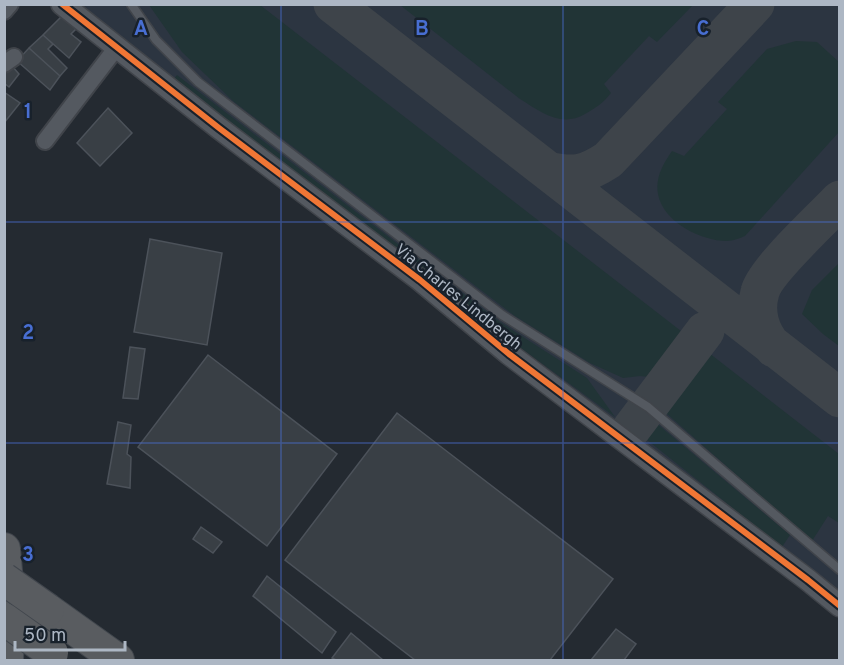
<svg xmlns="http://www.w3.org/2000/svg" width="844" height="665" font-family="Overpass,sans-serif">
<style>
.airport{fill:#2c3541}
.green{fill:#213436}
.lines{fill:none;stroke-linecap:round;stroke-linejoin:round}
.taxiway{stroke:#3e444a;stroke-width:39}
.building{fill:#393f45;stroke:#4c525a;stroke-width:1.5}
.service-casing{stroke:#40444a;stroke-width:11}
.minor-casing{stroke:#40444a;stroke-width:20}
.tertiary-casing{stroke:#40444a;stroke-width:24}
.motorway-casing{stroke:#41464d;stroke-width:34}
.service{stroke:#545960;stroke-width:8}
.minor{stroke:#545960;stroke-width:16}
.tertiary{stroke:#545960;stroke-width:21}
.motorway{stroke:#595c60;stroke-width:32}
.motorway-bridge-casing{stroke:#41464d;stroke-width:34;stroke-linecap:butt}
.motorway-bridge{stroke:#595c60;stroke-width:32}
.cycleway-casing{stroke:#18212b;stroke-width:10}
.cycleway{stroke:#f07635;stroke-width:6}
.grid{fill:none;stroke:#486ed2;stroke-width:1.5;stroke-opacity:0.55}
.labels{text-anchor:middle;stroke-width:5;stroke-linejoin:round;paint-order:stroke}
.street-label{font-size:16px;fill:#adb7c4;stroke:#18212b}
.grid-label{font-size:20px;text-anchor:middle;font-weight:bold;fill:#486ed2;stroke:#18212b;stroke-width:5;stroke-linejoin:round;paint-order:stroke}
</style>
<rect width="100%" height="100%" fill="#242a31"/>
<path class="airport" d="M 75,5 L 839,5 L 839,594 L 593,403 Z"/>
<path class="green" d="M 149,5 L 260,5 L 681,331 L 649,377 L 640,376 L 623,378 L 590,363 L 515,316 L 233,101 L 182,52 Z
M 400,5 L 693,5 L 657,42 L 649,36 L 604,84 L 611,93 C 603,103 596,108 585,114 C 561,128 541,112 520,99 Z
M 796,41 L 817,42 L 839,62 L 839,132 L 745,236 C 740,238 733,241 727,241 C 701,241 663,222 658,194 C 655,178 663,164 672,151 L 684,156 L 727,109 L 718,102 L 767,49 Z
M 177,75 L 500,322 L 587,378 L 615,417 L 502,334 L 174,79 Z
M 839,263 L 839,346 L 823,334 L 802,314 L 812,290 Z
M 709,353 L 839,454 L 839,523 L 828,516 L 812,541 L 666,413 Z
M 655,422 L 790,535 L 782,547 L 642,436 Z"/>
<g class="lines">
<path class="taxiway" d="M 333,4 L 840,398
M 548,171 C 574,177 585,175 608,160 L 755,4
M 774,348 C 760,333 754,312 760,292 C 765,271 823,218 840,200
M 632,428 L 705,331"/>
</g>
<path class="building" d="M 63,15 L 78,27 L 71,34 L 81,42 L 69,58 L 43,35 Z
M 43,35 L 53,44 L 48,49 L 67,68 L 60,76 L 29,48 Z
M 29,48 L 60,76 L 50,90 L 17,61 Z
M 12,66 L 19,74 L 9,87 L 4,83 L 4,73 Z
M 4,92 L 20,103 L 4,123 Z
M 108,108 L 132,133 L 100,166 L 77,143 Z
M 150,239 L 222,253 L 207,345 L 134,332 Z
M 130,347 L 145,349 L 138,399 L 123,398 Z
M 208,355 L 337,454 L 267,546 L 138,447 Z
M 397,413 L 613,579 L 550,660 L 415,660 L 285,560 Z
M 118,422 L 131,425 L 127,454 L 131,457 L 130,488 L 107,484 Z
M 201,527 L 222,542 L 213,553 L 193,539 Z
M 267,576 L 336,632 L 322,653 L 253,596 Z
M 616,629 L 636,644 L 624,660 L 591,660 Z
M 351,633 L 383,660 L 336,660 L 332,658 Z"/>
<g class="lines">
<g class="service-casing">
<path id="service" d="M 131,4 L 156,40 L 198,82 L 502,315 L 648,407 L 840,570"/>
</g>
<g class="minor-casing">
<path id="minor" d="M 4,11 L 10,4
M 4,64 L 14,57
M 45,141 L 117,47"/>
</g>
<g class="tertiary-casing">
<path id="tertiary" d="M 62,4 L 219,128 L 420,280 L 509,354 L 808,580 L 840,606"/>
</g>
<g class="motorway-casing">
<path id="motorway" d="M 4,549 L 9,604 L 7,660
M 48,610 L 118,660"/>
</g>
<use href="#service" class="service"/>
<use href="#minor" class="minor"/>
<use href="#tertiary" class="tertiary"/>
<use href="#motorway" class="motorway"/>
<g class="motorway-bridge-casing">
<path id="motorway-bridge" d="M 4,579 L 48,610
M 4,619 L 52,653"/>
</g>
<use href="#motorway-bridge" class="motorway-bridge"/>
<g class="cycleway-casing">
<path id="cycleway" d="M 62,4 L 219,128 L 420,280 L 509,354 L 808,580 L 840,606"/>
</g>
<use href="#cycleway" class="cycleway"/>
</g>
<path class="grid" d="M 281,4 L 281,660M 563,4 L 563,660M 4,222 L 840,222M 4,443 L 840,443"/>
<g class="labels">
<g class="street-label">
<text transform="translate(459 296) rotate(39)" y="6">Via Charles Lindbergh</text>
</g>
</g>
<g class="grid-label">
<text x="141" y="35">A</text>
<text x="422" y="35">B</text>
<text x="703" y="35">C</text>
<text x="28" y="118">1</text>
<text x="28" y="339">2</text>
<text x="28" y="561">3</text>
</g>
<rect width="844" height="665" fill="none" stroke="#adb7c4" stroke-width="12"/>
<path d="M15 641v9h110v-9" fill="none" stroke="#adb7c4" stroke-width="3"/>
<text x="24" y="641" font-size="18" fill="#adb7c4" stroke="#18212b" stroke-width="4.5" paint-order="stroke">50 m</text>
</svg>
